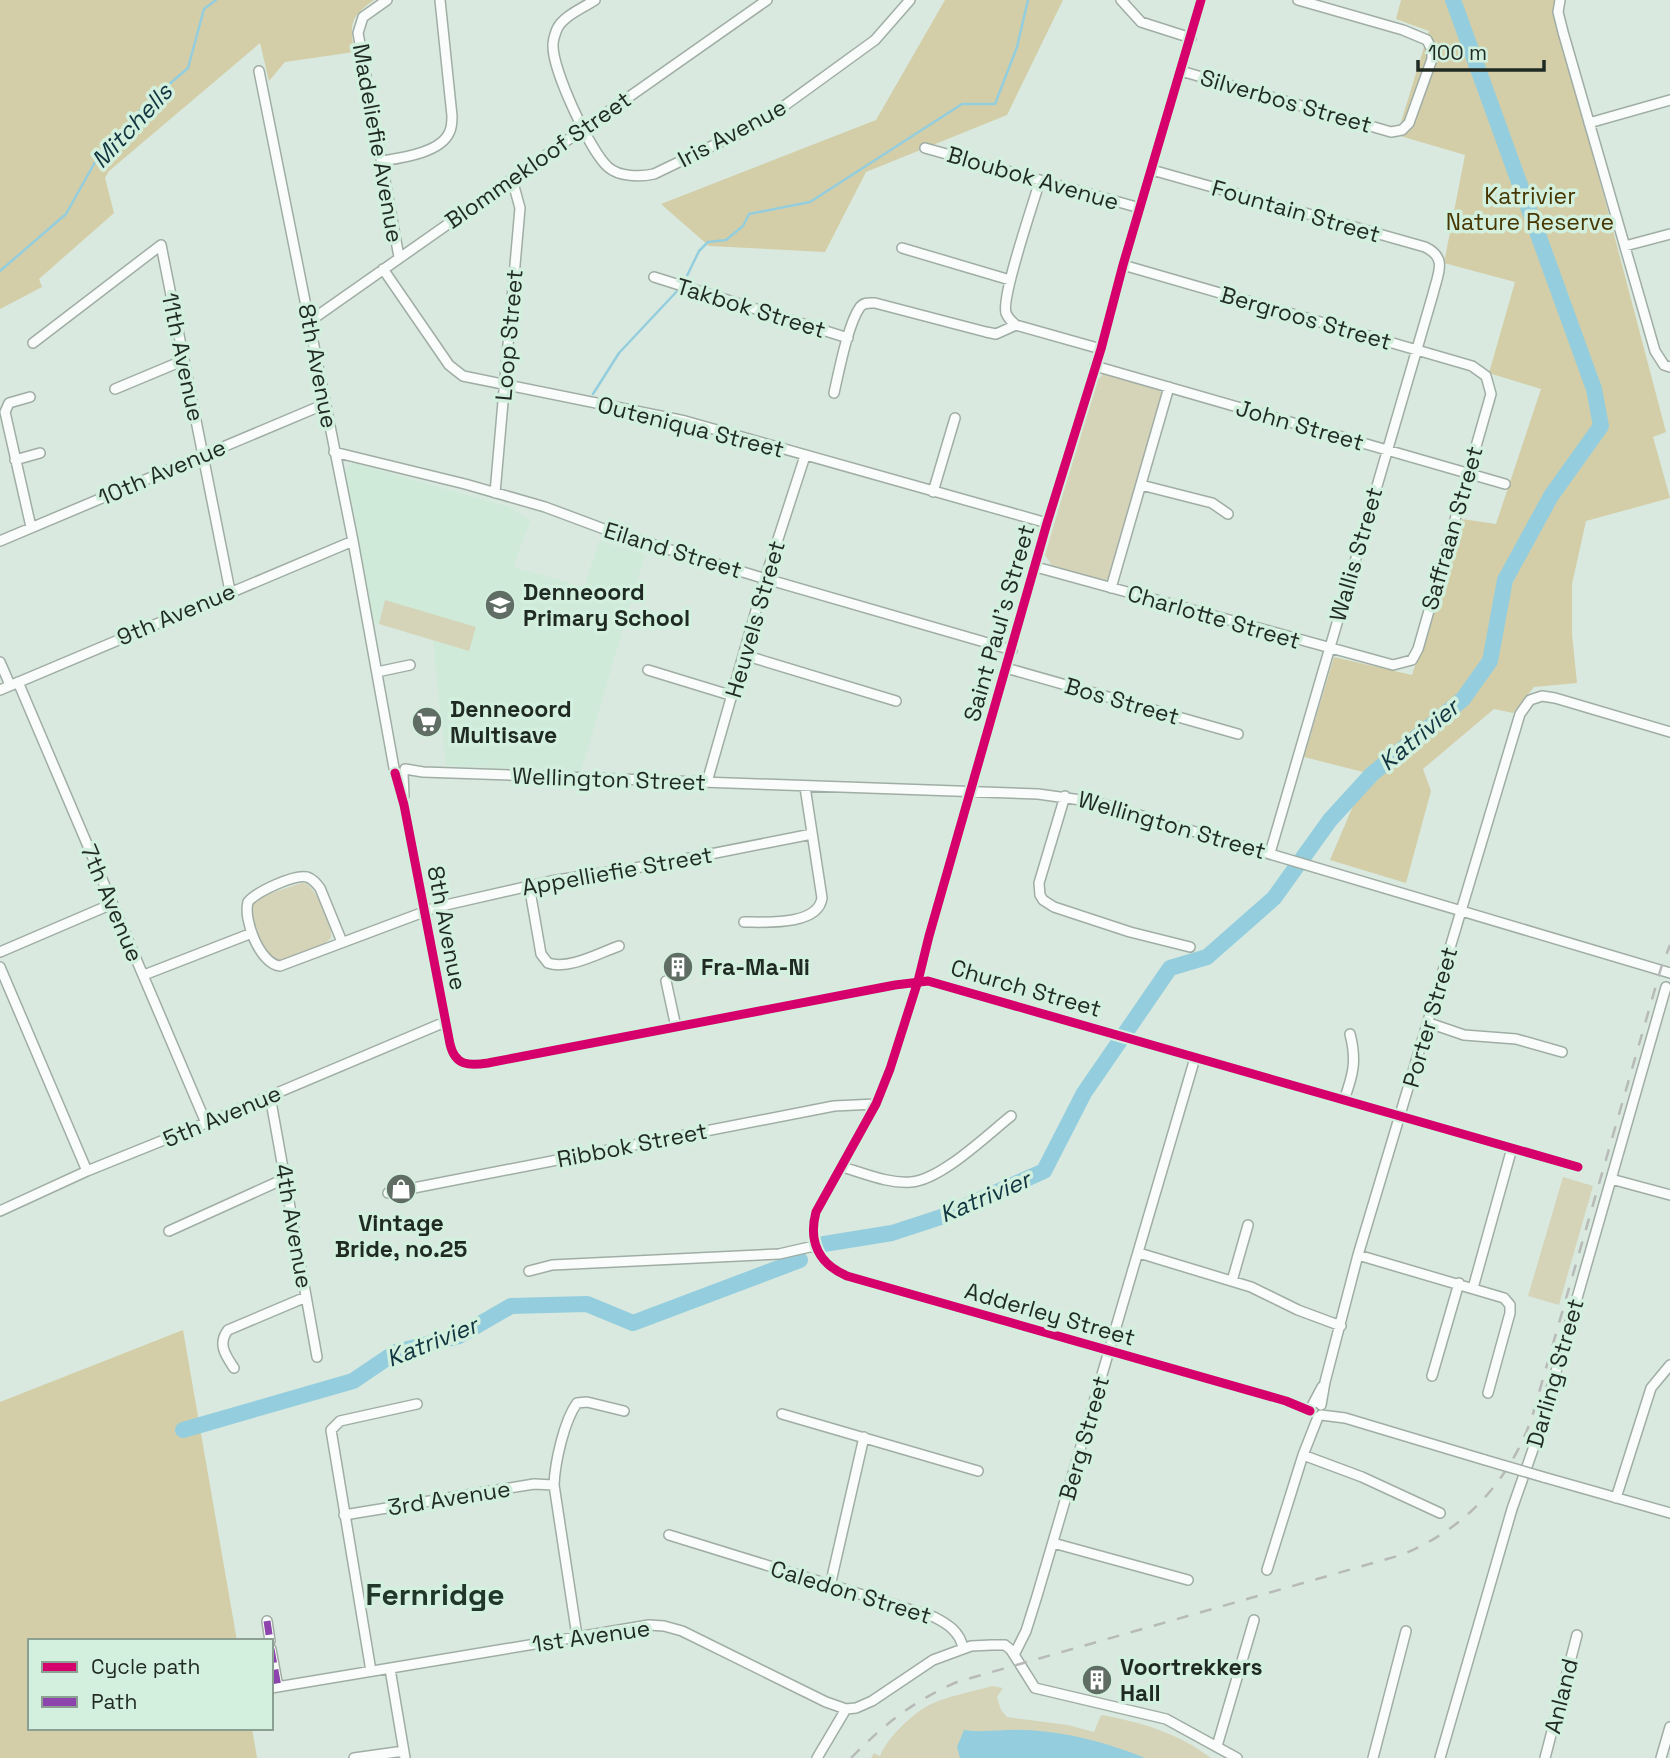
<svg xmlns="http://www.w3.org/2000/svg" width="1670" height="1758" font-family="'Space Grotesk',sans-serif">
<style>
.built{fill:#cfead8}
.green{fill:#d5d4b9}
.forest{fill:#d3cea7}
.water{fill:#94cede}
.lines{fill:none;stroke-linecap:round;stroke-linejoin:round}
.stream{stroke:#94cede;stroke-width:2.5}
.river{stroke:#94cede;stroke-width:16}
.minor-casing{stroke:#a0ada5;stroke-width:12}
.minor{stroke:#f9fcfa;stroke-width:9}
.rail{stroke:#b7bab8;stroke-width:2.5;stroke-dasharray:12 12;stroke-linecap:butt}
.minor-bridge-casing{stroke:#a0ada5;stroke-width:12;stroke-linecap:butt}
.minor-bridge{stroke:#f9fcfa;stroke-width:9}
.quiet{stroke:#8e44ad;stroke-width:7;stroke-dasharray:14 7;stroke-linecap:butt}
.cycleway-casing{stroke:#d3efdd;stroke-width:13}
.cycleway{stroke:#d6006c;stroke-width:9}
.labels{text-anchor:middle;stroke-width:7;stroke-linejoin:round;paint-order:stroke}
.street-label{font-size:23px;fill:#1f2a23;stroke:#d3efdd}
.park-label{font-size:23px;fill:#463601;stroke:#d3efdd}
.poi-label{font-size:23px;font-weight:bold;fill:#1f2a23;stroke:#d3efdd;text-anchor:start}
.water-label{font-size:24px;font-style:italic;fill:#113540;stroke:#d3efdd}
.district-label{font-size:30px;font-weight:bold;fill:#203729;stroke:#d3efdd}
</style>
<rect width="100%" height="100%" fill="#d9e9df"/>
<path class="built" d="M 353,463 L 509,507 L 530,521 L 513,567 L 584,587 L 599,541 L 645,554 L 581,771 L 446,766 L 433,640 L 373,622 L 344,472 Z"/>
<path class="green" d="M 1103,374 L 1156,388 L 1161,392 L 1163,399 L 1110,578 L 1105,580 L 1052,566 L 1045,555 L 1096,382 Z
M 385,600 L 476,627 L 469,651 L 379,624 Z
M 301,883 L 307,884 C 319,895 333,922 331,938 L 321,947 L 281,963 L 266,956 L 249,916 L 251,903 L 257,898 Z
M 1563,1177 L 1593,1186 L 1559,1305 L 1528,1296 Z
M 992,1686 L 1003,1688 L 997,1697 L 1001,1710 L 1007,1717 L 1068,1725 L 1094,1732 L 1101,1715 C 1141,1722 1178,1733 1211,1758 L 871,1758 L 874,1753 L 880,1756 C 886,1739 913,1713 929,1705 C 948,1696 971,1692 992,1686 Z"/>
<path class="forest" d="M 0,0 L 374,0 C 350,17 350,23 354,52 L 285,62 L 269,81 L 260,43 L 109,171 L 105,178 L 114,213 L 39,279 L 42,287 L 0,309 Z
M 945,0 L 1063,0 L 1007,115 L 866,172 L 825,252 L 709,246 L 661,204 L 876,120 Z
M 1401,0 L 1562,0 L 1556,14 L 1666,432 L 1653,437 L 1670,498 L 1586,521 L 1572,584 L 1572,634 L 1577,683 L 1534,687 L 1513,713 L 1494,709 L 1423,769 L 1431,791 L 1406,883 L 1330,860 L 1367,773 L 1304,757 L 1334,657 L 1412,675 L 1462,519 L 1496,524 L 1541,389 L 1489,373 L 1515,282 L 1444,263 L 1465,155 L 1397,135 L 1429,31 L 1396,19 Z
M 183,1330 L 237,1641 L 30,1641 L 30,1728 L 252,1728 L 257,1758 L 0,1758 L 0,1402 Z"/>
<path class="water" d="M 964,1730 C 984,1733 1003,1729 1024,1730 C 1064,1731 1109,1743 1145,1758 L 960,1758 L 957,1747 Z"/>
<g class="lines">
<path class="stream" d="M 0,271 L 66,214 L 99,155 L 145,105 L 188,68 L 204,9 L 216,0
M 683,284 L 699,251 L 708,242 L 726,240 L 743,226 L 749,214 L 810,202 L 962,104 L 995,104 L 1017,47 L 1028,0
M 593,394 L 619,353 L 679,289"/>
<path class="river" d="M 824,1244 L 892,1233 L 941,1217 L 1044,1171 L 1084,1093 L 1170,968 L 1207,957 L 1274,898 L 1330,820 L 1372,774 L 1463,699 L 1490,661 L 1505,580 L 1551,496 L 1601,426 L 1594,389 L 1453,0
M 183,1430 L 353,1381 L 396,1352 L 459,1336 L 511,1306 L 587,1304 L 633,1323 L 800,1260"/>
<g class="minor-casing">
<path id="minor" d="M 387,0 L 363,17 L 358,33 L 399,257
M 595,0 C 583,8 563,16 557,29 C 555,34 553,40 553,45 C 552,69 590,151 608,167 C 619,177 640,177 654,174 L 762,122 L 875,40 L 910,0
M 1121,0 L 1141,22 L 1191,38
M 1201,0 L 1123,265 L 1101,349 L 1047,523 L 929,936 L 918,981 L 890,1069 L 876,1104 L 816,1212 C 808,1242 819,1264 847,1276 L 1286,1401 L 1310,1411
M 1560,0 L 1558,12 L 1563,32 L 1655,351 L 1664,365 L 1670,367
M 259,71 L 353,541 L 394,768
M 1181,71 L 1391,132 L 1402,130 L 1409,123 L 1432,59 L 1432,50 L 1427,40 L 1403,30 L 1298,0
M 1589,123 L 1670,100
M 925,148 L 1140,208
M 382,161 C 400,158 440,153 449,133 C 452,128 452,122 452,116 L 440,0
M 1152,170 L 1425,247 C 1448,258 1438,273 1433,294 L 1270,853
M 1040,180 C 1034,202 1001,296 1006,313 C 1008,318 1012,322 1016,325 L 1101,349
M 1625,246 L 1670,234
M 902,248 L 1010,280
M 383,269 L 449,365 L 463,376 L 685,421 L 1047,523
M 654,277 L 848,338
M 310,321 L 767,0
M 33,343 L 161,245 L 230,591
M 1095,366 L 1505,484
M 115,389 L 182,361
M 834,393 C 839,371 848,324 860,307 C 864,302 869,303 875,303 L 986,332 L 996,334 L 1016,325
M 30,397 L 9,403 L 5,412 L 31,527
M 334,452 L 465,484 L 545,507 L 612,532 L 756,576 L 1012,650
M 15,460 L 40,453
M 1141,485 L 1212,503 L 1228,514
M 933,492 L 955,418
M 495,493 L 520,208 L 512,179
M 0,541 L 325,404
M 1036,567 L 1393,665 L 1412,660 L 1418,649 L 1491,394 L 1486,376 L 1472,366 L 1123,265
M 1111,588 L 1169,387
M 744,655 L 896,701
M 0,662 L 10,685
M 1006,668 L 1238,734
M 648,670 L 733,696
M 377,672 L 410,665
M 18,682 L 206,1123
M 0,690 L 353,541
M 405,769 L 423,772 L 1038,794 L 1095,802 L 1670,973
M 395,773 L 404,805 L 450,1044 C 455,1066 469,1066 488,1063 L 895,985 L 928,981 L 1578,1167
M 403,774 L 404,796
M 707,782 L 765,579 L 805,456
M 1065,796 L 1039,883 L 1040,895 L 1043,900 L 1054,907 L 1130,932 L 1190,947
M 529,885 L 541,954 L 548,963 C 569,970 599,953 619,946
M 744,922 C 765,922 818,926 822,898 L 805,787
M 342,942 L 320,888 C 316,883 313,879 307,877 C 294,874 256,892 248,902 C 243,920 260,964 280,966 L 437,907 L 551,881 L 660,864 L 812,834
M 0,952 L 112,904
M 0,967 L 87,1171
M 144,975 L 252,933
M 666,981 L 676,1027
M 1429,1023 L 1464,1035 L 1516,1039 L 1562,1052
M 270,1096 L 317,1357
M 1344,1100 C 1353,1075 1357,1061 1350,1034
M 842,1167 C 864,1173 888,1184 911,1182 C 941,1180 987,1135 1011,1116
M 1611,1179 L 1670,1195
M 388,1193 L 834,1106 L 876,1104
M 0,1211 L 87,1171 L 206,1123 L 445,1022
M 169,1231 L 286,1178
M 1139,1253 L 1251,1287 L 1298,1310 L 1341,1326
M 1358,1255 L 1504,1298 L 1510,1305 L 1510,1313 L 1488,1393
M 529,1271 L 552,1265 L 779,1254 L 814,1246
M 1232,1281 L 1248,1225
M 1473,1288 L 1512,1148
M 234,1368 C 226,1356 217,1344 228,1330 L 306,1297
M 1432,1376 L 1459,1283
M 1313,1404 L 1322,1387
M 1321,1405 L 1325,1382 L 1358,1255 L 1520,714 L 1530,700 L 1542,696 L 1555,698 L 1670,732
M 782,1414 L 978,1471
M 1321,1415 L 1345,1418 L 1485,1460
M 1303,1455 L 1362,1477 L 1440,1513
M 1543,1477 L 1670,1513
M 1616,1498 L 1651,1388 L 1670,1365
M 344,1515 L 534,1484 L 554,1485
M 669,1535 L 934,1617 C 948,1624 960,1632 963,1648
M 1053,1543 L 1188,1580
M 1267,1570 L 1303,1455 L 1318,1417
M 830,1586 L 864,1437
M 267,1621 L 270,1641
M 577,1636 L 554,1485 C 555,1462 564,1421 577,1403 L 587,1402 L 624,1411
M 271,1649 L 278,1687
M 1014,1655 L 1026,1631 L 1037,1596 L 1195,1058
M 390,1669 L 405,1758
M 371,1671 L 331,1430 L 340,1421 L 417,1404
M 271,1688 L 649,1625 L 664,1626 L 682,1631 L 826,1702 L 846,1709 L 856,1708 L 872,1701 L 933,1660 L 971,1646 L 992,1645 L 1005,1645 L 1011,1650 L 1035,1688 L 1166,1719 L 1237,1758
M 1217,1746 L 1254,1620
M 354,1758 L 404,1751
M 817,1758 L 846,1709
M 1373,1758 L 1406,1631
M 1440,1758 L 1512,1509 L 1537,1438 L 1666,987
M 1545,1758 L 1577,1635
M 1661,1758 L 1670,1727"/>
</g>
<use href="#minor" class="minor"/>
<path class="rail" d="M 851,1758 C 883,1725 915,1700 957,1682 L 1401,1555 C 1464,1530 1510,1481 1532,1417 L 1661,968 L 1670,945"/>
<g class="minor-bridge-casing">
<path id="minor-bridge" d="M 1485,1460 L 1543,1477"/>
</g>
<use href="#minor-bridge" class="minor-bridge"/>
<path class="quiet" d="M 267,1621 L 270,1641
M 271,1649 L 278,1687"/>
<g class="cycleway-casing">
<path id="cycleway" d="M 1201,0 L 1123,265 L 1101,349 L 1047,523 L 929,936 L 918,981 L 890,1069 L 876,1104 L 816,1212 C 808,1242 819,1264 847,1276 L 1286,1401 L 1310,1411
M 395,773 L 404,805 L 450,1044 C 455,1066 469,1066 488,1063 L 895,985 L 928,981 L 1578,1167"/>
</g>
<use href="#cycleway" class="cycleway"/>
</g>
<defs>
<g id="school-disc" transform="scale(1.575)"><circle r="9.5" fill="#606d65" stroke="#d3efdd"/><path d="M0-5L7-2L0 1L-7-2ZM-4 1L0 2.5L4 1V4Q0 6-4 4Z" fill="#fff"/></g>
<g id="supermarket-disc" transform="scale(1.575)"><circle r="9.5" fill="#606d65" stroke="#d3efdd"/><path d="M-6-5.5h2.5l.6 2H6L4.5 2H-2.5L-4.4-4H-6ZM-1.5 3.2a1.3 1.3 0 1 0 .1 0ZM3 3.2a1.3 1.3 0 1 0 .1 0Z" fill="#fff"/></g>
<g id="building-disc" transform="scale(1.575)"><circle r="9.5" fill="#606d65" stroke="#d3efdd"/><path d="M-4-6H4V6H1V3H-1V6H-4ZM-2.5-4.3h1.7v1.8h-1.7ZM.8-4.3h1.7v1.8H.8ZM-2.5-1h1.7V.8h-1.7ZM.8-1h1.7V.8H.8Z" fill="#fff"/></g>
<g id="shop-disc" transform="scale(1.575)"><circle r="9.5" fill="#606d65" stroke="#d3efdd"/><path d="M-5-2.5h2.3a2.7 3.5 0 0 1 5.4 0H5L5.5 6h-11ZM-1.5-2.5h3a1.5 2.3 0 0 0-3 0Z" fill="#fff"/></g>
</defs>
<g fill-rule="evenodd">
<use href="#school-disc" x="500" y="605"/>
<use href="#supermarket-disc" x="427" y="722"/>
<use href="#building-disc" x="678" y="967"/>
<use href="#shop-disc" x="401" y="1189"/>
<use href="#building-disc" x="1097" y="1680"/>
</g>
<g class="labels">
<g class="street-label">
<text transform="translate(1286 101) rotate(16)" y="8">Silverbos Street</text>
<text transform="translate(732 133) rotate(-28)" y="8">Iris Avenue</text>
<text transform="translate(378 143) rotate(80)" y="8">Madeliefie Avenue</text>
<text transform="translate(538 160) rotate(-35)" y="8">Blommekloof Street</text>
<text transform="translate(1033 178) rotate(16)" y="8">Bloubok Avenue</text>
<text transform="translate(1296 211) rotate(16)" y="8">Fountain Street</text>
<text transform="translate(751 308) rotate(17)" y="8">Takbok Street</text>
<text transform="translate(1306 318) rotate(16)" y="8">Bergroos Street</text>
<text transform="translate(509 335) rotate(-85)" y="8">Loop Street</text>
<text transform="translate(183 357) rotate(78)" y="8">11th Avenue</text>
<text transform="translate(318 366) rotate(79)" y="8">8th Avenue</text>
<text transform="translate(1300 425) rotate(16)" y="8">John Street</text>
<text transform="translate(691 427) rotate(14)" y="8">Outeniqua Street</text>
<text transform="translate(162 472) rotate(-23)" y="8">10th Avenue</text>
<text transform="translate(1452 528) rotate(-74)" y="8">Saffraan Street</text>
<text transform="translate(673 550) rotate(17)" y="8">Eiland Street</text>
<text transform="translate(1356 554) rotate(-74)" y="8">Wallis Street</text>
<text transform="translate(176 614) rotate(-23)" y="8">9th Avenue</text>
<text transform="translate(1214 617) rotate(16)" y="8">Charlotte Street</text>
<text transform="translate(755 619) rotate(-74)" y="8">Heuvels Street</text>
<text transform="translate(999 623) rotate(-74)" y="8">Saint Paul's Street</text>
<text transform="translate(1122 701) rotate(16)" y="8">Bos Street</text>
<text transform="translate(609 779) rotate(2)" y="8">Wellington Street</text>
<text transform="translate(1172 825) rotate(16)" y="8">Wellington Street</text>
<text transform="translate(617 871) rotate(-10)" y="8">Appelliefie Street</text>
<text transform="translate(112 903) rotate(67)" y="8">7th Avenue</text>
<text transform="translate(447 928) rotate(79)" y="8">8th Avenue</text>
<text transform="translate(1026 988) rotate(16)" y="8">Church Street</text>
<text transform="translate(1430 1017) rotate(-74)" y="8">Porter Street</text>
<text transform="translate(222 1116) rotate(-23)" y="8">5th Avenue</text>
<text transform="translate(632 1145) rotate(-11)" y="8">Ribbok Street</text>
<text transform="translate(294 1226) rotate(80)" y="8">4th Avenue</text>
<text transform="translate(1050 1314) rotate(16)" y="8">Adderley Street</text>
<text transform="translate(1555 1373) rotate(-74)" y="8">Darling Street</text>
<text transform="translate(1084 1438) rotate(-74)" y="8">Berg Street</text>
<text transform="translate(449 1498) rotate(-9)" y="8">3rd Avenue</text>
<text transform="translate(851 1592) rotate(17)" y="8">Caledon Street</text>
<text transform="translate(591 1636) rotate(-8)" y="8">1st Avenue</text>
<text transform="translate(1561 1696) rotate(-76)" y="8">Anland</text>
</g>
<g class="park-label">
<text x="1530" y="204">Katrivier<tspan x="1530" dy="26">Nature Reserve</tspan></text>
</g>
<g class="poi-label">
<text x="523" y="600">Denneoord<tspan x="523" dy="26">Primary School</tspan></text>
<text x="450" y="717">Denneoord<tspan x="450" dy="26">Multisave</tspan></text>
<text x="701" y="975">Fra-Ma-Ni</text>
<text x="401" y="1231" text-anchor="middle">Vintage<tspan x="401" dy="26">Bride, no.25</tspan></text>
<text x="1120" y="1675">Voortrekkers<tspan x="1120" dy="26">Hall</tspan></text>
</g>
<g class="water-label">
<text transform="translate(132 126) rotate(-47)" y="8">Mitchells</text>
<text transform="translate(1419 735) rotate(-40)" y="8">Katrivier</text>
<text transform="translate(985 1197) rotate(-23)" y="8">Katrivier</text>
<text transform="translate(432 1342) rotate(-22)" y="8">Katrivier</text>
</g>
<g class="district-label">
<text x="435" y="1605">Fernridge</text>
</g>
</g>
<rect x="28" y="1639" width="245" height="91" fill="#d3efdd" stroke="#8ba093" stroke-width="2"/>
<rect x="42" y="1662" width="35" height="10" fill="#d6006c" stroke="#8ba093" stroke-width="2"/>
<text x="91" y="1674" font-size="21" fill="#1f2a23">Cycle path</text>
<rect x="42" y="1697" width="35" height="10" fill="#8e44ad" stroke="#8ba093" stroke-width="2"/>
<text x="91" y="1709" font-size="21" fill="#1f2a23">Path</text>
<path d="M1418 60v10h126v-10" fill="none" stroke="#1f2a23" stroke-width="3.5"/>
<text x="1428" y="60" font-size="21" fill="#1f2a23" stroke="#d3efdd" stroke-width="5" paint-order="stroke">100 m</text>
</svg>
